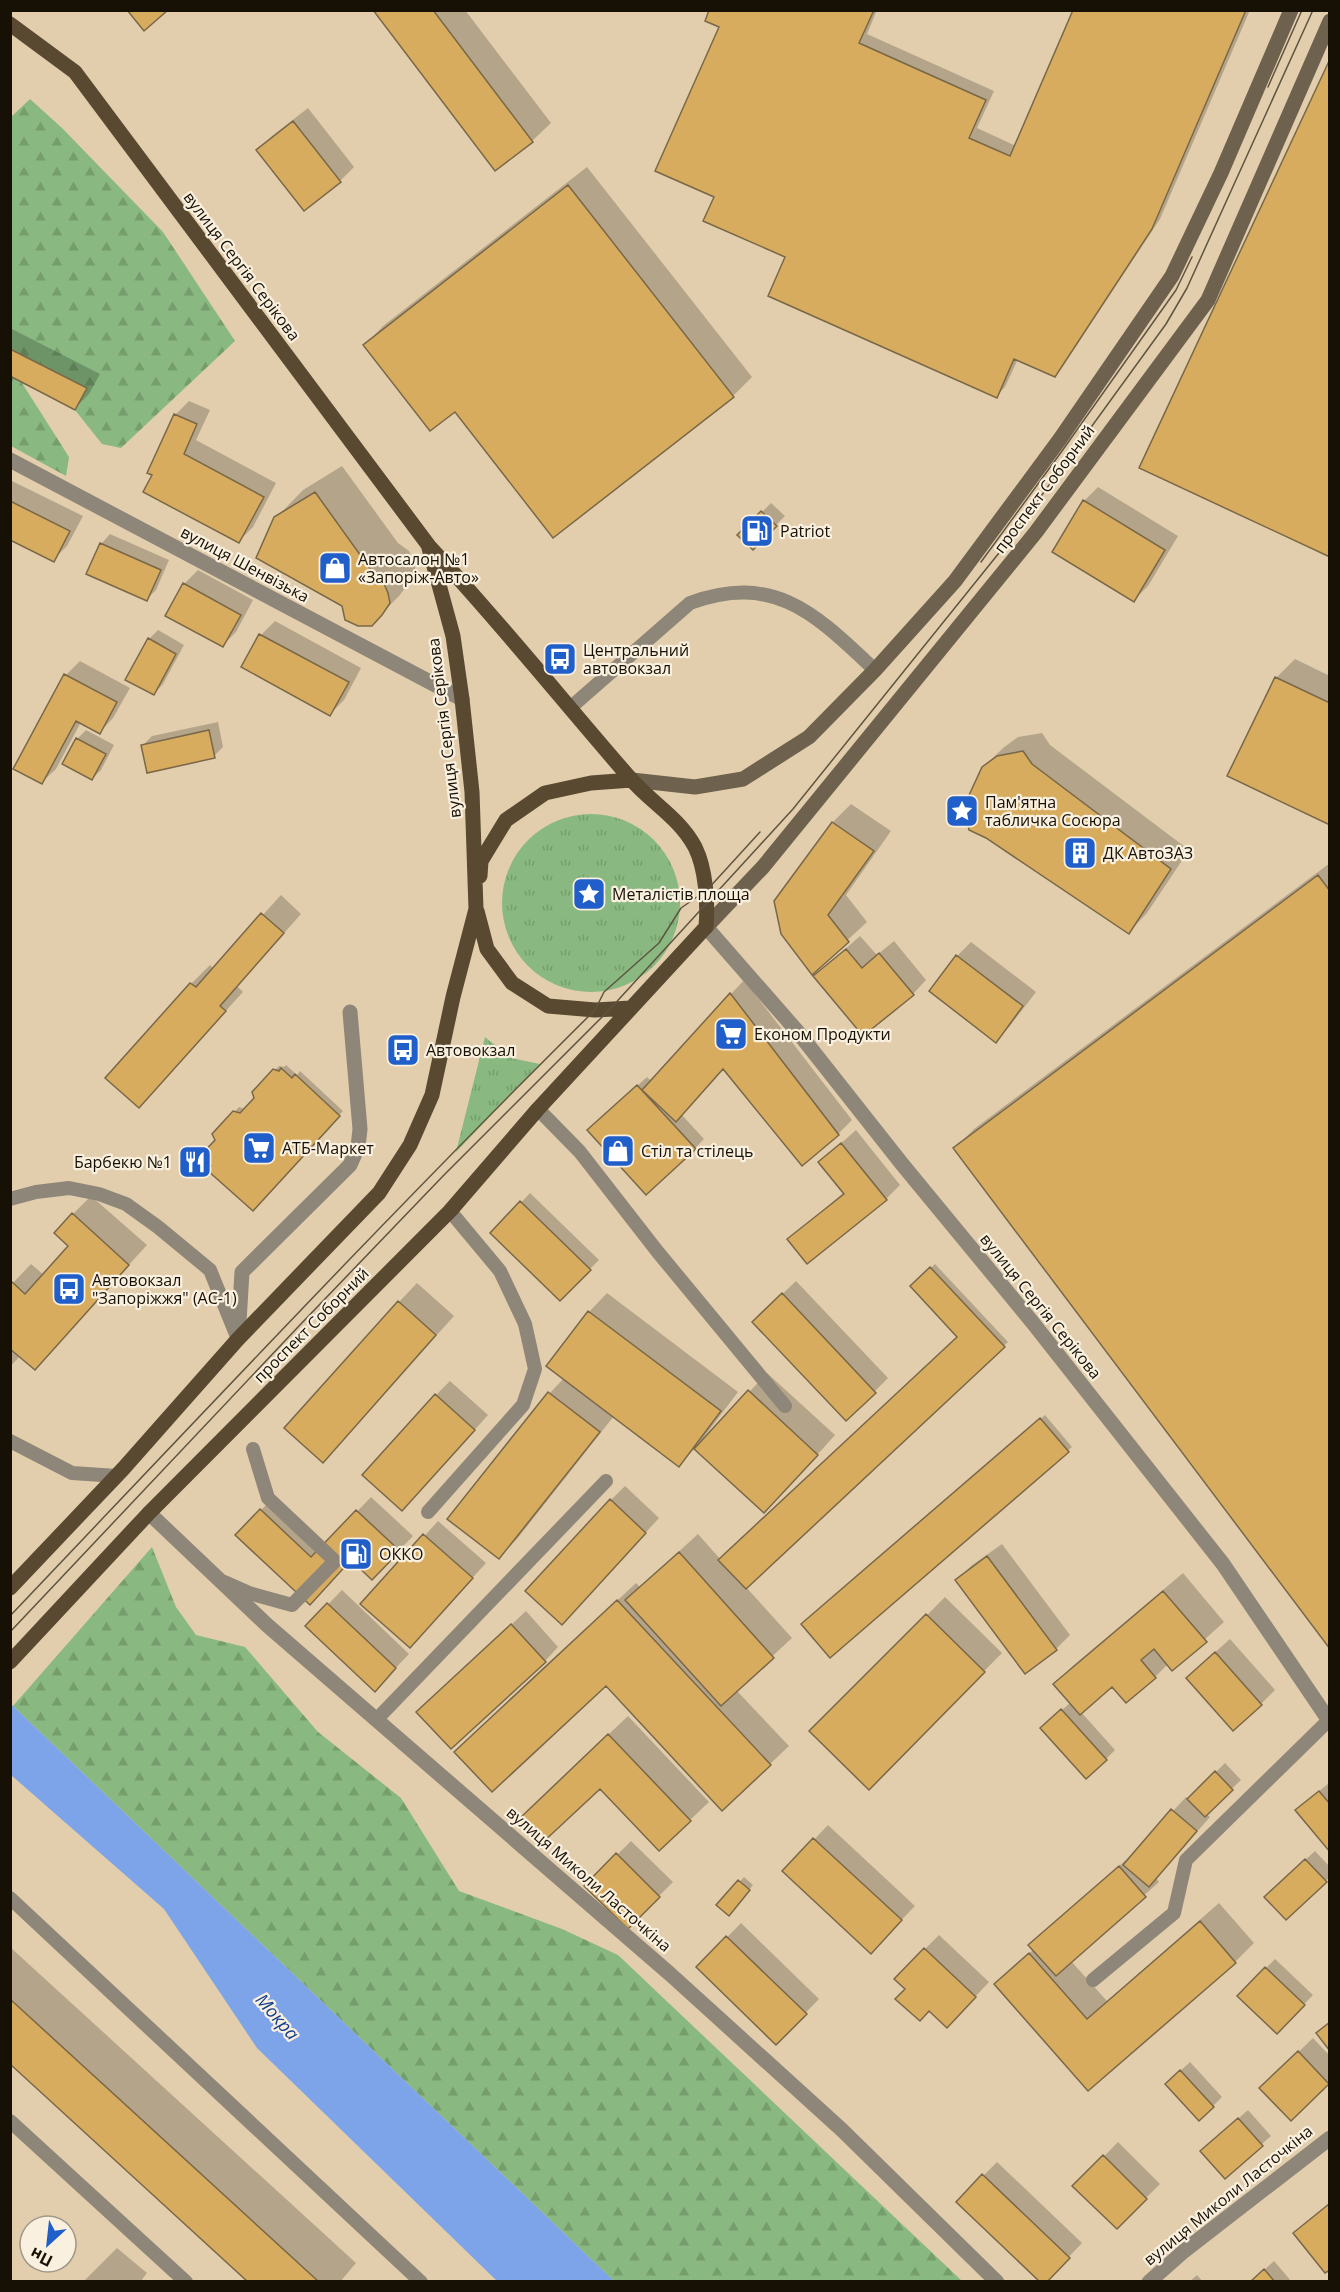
<svg xmlns="http://www.w3.org/2000/svg" width="1340" height="2292" font-family="'Open Sans',sans-serif">
<style>
.grass{fill:url(#grass-tufts)}
.forest{fill:url(#forest-firs)}
.water{fill:#7da4e8}
.shadow{fill:#0003}
.building{fill:#d7ac5f;stroke:#796748;stroke-width:1.5}
.lines{fill:none;stroke-linecap:round;stroke-linejoin:round}
.service{stroke:#8e8678;stroke-width:14}
.minor{stroke:#8e8678;stroke-width:15}
.secondary{stroke:#6e624e;stroke-width:15}
.primary{stroke:#584930;stroke-width:15}
.tram{stroke:#5f5440;stroke-width:1.5}
.labels{text-anchor:middle;stroke-width:4.5;stroke-linejoin:round;paint-order:stroke}
.street-label{font-size:16px;fill:#171105;stroke:#faf0df}
.poi-label{font-size:16px;fill:#171105;stroke:#faf0df;text-anchor:start}
.water-label{font-size:18px;font-style:italic;fill:#123f8d;stroke:#faf0df}
</style>
<defs>
<pattern id="grass-tufts" width="24" height="20" patternUnits="userSpaceOnUse" patternTransform="scale(1.5)"><rect width="24" height="20" fill="#89b980"/><path d="M3 7l-1-3M5 7V3M7 7l1-3M15 17l-1-3M17 17v-4M19 17l1-3" fill="none" stroke="#769e6d"/></pattern>
<pattern id="forest-firs" width="22" height="20" patternUnits="userSpaceOnUse" patternTransform="scale(1.5)"><rect width="22" height="20" fill="#89b980"/><path d="M5 1l3.5 6h-7zM16 11l3.5 6h-7z" fill="#769e6d"/></pattern>
</defs>
<rect width="100%" height="100%" fill="#e2ceac"/>
<path class="grass" d="M502 903a89 89 0 1 1 178 0a89 89 0 1 1-178 0Z
M 485,1037 L 511,1058 L 540,1064 L 456,1152 Z"/>
<path class="forest" d="M 30,99 L 62,128 L 163,232 L 235,341 L 121,448 L 102,444 L 75,410 L 22,383 L 69,457 L 66,476 L 11,446 L 11,117 Z
M 152,1547 L 176,1607 L 196,1635 L 245,1647 L 318,1732 L 401,1798 L 459,1891 L 562,1929 L 618,1955 L 962,2281 L 614,2281 L 13,1706 Z"/>
<path class="water" d="M 13,1705 L 13,1706 L 614,2281 L 497,2281 L 257,2048 L 164,1909 L 11,1775 L 10,1708 Z"/>
<path class="shadow" d="M 375,10 L 465,10 L 551,123 L 532,141 Z
M 711,10 L 877,10 L 867,34 L 994,91 L 977,128 L 1016,146 L 1075,10 L 1250,10 L 1160,219 L 1063,366 L 1054,376 L 1018,359 L 1005,387 L 996,397 L 787,257 L 716,196 L 721,26 Z
M 308,108 L 354,167 L 340,181 L 258,150 L 272,136 Z
M 587,167 L 752,377 L 733,396 L 455,410 L 365,345 L 383,326 Z
M 10,328 L 100,374 L 89,394 L 75,408 L 15,377 L 10,385 Z
M 189,401 L 210,410 L 196,440 L 276,483 L 253,527 L 239,541 L 154,475 L 175,415 Z
M 342,466 L 398,543 L 409,551 L 415,565 L 416,574 L 399,596 L 371,624 L 343,605 L 276,518 L 303,490 Z
M 10,480 L 83,516 L 67,546 L 53,560 L 10,539 Z
M 1098,487 L 1178,536 L 1148,586 L 1134,600 L 1084,501 Z
M 771,503 L 785,516 L 753,548 L 739,535 Z
M 110,534 L 169,560 L 156,590 L 147,599 L 88,573 L 101,544 Z
M 198,570 L 253,600 L 236,632 L 222,646 L 184,584 Z
M 275,621 L 361,668 L 344,700 L 330,714 L 243,667 L 261,635 Z
M 158,630 L 184,645 L 163,684 L 154,694 L 149,639 Z
M 1295,659 L 1330,676 L 1330,823 L 1276,678 Z
M 80,661 L 130,688 L 113,718 L 100,732 L 81,722 L 56,769 L 42,782 L 15,768 L 66,675 Z
M 218,722 L 223,747 L 214,756 L 143,745 L 152,736 Z
M 86,730 L 114,745 L 101,770 L 92,779 L 77,739 Z
M 1042,733 L 1050,745 L 1189,850 L 1147,913 L 1129,932 L 984,767 L 1003,748 L 1018,737 Z
M 851,804 L 891,831 L 846,895 L 867,922 L 812,973 L 776,902 L 833,822 Z
M 1330,863 L 1330,1646 L 955,1148 L 974,1129 Z
M 281,895 L 301,914 L 237,986 L 243,992 L 139,1106 L 107,1078 L 191,984 L 210,965 L 214,969 Z
M 860,936 L 877,955 L 894,941 L 926,980 L 913,994 L 815,976 Z
M 971,942 L 1036,992 L 1009,1027 L 996,1041 L 931,991 L 957,956 Z
M 744,980 L 852,1120 L 838,1134 L 803,1163 L 724,1068 L 681,1114 L 704,1139 L 695,1148 L 598,1121 L 647,1077 L 651,1081 Z
M 286,1065 L 297,1075 L 300,1071 L 343,1111 L 253,1209 L 213,1166 L 217,1140 L 214,1134 L 239,1107 L 245,1109 L 256,1098 L 254,1092 L 279,1066 L 284,1067 Z
M 856,1130 L 900,1185 L 886,1199 L 789,1240 L 844,1192 L 820,1162 Z
M 530,1193 L 599,1260 L 560,1299 L 492,1233 Z
M 91,1196 L 147,1245 L 35,1368 L 20,1356 L 10,1367 L 10,1286 L 31,1264 L 44,1275 L 70,1246 L 73,1214 Z
M 935,1264 L 1008,1342 L 746,1587 L 792,1638 L 736,1690 L 789,1746 L 770,1764 L 606,1684 L 475,1734 L 636,1583 L 640,1587 L 698,1534 L 721,1560 L 959,1337 L 912,1286 Z
M 796,1281 L 888,1378 L 875,1391 L 768,1308 Z
M 417,1283 L 454,1316 L 341,1442 L 399,1302 Z
M 607,1293 L 738,1392 L 704,1437 L 706,1438 L 767,1373 L 835,1435 L 783,1493 L 695,1448 L 679,1465 L 614,1416 L 517,1539 L 498,1557 L 450,1519 L 550,1393 L 564,1378 L 589,1312 Z
M 450,1381 L 488,1415 L 416,1495 L 436,1395 Z
M 1045,1415 L 1072,1447 L 830,1656 L 807,1620 Z
M 625,1486 L 659,1518 L 576,1609 L 611,1500 Z
M 275,1496 L 326,1544 L 371,1497 L 413,1536 L 386,1564 L 352,1559 L 324,1589 L 261,1510 Z
M 438,1521 L 486,1563 L 423,1632 L 363,1604 Z
M 1002,1544 L 1070,1635 L 1056,1649 L 1026,1672 L 957,1580 L 971,1566 Z
M 1183,1573 L 1224,1622 L 1172,1669 L 1168,1664 L 1155,1677 L 1113,1685 L 1081,1712 L 1115,1750 L 1106,1759 L 1052,1719 L 1071,1702 L 1055,1684 L 1074,1665 Z
M 342,1590 L 409,1654 L 388,1676 L 307,1626 Z
M 945,1597 L 1002,1653 L 869,1788 L 812,1731 Z
M 526,1611 L 558,1647 L 545,1661 L 432,1698 Z
M 1230,1639 L 1275,1690 L 1261,1704 L 1202,1664 Z
M 628,1716 L 709,1802 L 690,1820 L 600,1787 L 538,1801 Z
M 1225,1763 L 1241,1780 L 1206,1814 L 1210,1817 L 1156,1878 L 1159,1882 L 1071,1961 L 1107,2001 L 1219,1903 L 1254,1943 L 1235,1962 L 1088,2089 L 996,1984 L 1034,1949 L 1044,1931 L 1134,1853 L 1186,1797 L 1189,1799 Z
M 1329,1783 L 1330,1784 L 1330,1850 L 1306,1802 Z
M 828,1825 L 915,1906 L 884,1938 L 784,1871 Z
M 631,1841 L 673,1882 L 628,1927 L 586,1886 Z
M 1315,1851 L 1330,1867 L 1330,1877 L 1286,1918 L 1275,1888 Z
M 744,1877 L 753,1885 L 733,1909 L 719,1905 Z
M 741,1923 L 819,1999 L 776,2043 L 698,1967 Z
M 939,1935 L 989,1982 L 961,2012 L 907,1989 L 925,1949 Z
M 10,1947 L 356,2263 L 340,2282 L 250,2282 L 10,2062 Z
M 1275,1959 L 1313,1995 L 1277,2032 L 1239,1996 Z
M 1313,2038 L 1330,2056 L 1330,2081 L 1291,2119 L 1261,2088 Z
M 1190,2062 L 1222,2097 L 1213,2106 L 1176,2075 Z
M 1248,2110 L 1271,2136 L 1225,2177 L 1212,2142 Z
M 1118,2142 L 1160,2184 L 1117,2227 L 1075,2186 Z
M 997,2162 L 1082,2243 L 1045,2282 L 983,2176 Z
M 1330,2203 L 1330,2268 L 1295,2234 Z
M 117,2248 L 147,2273 L 140,2282 L 83,2282 Z
M 1274,2261 L 1292,2282 L 1251,2282 Z
M 1197,2275 L 1203,2282 L 1189,2282 Z"/>
<path class="building" d="M 127,10 L 168,10 L 144,31 Z
M 373,10 L 433,10 L 533,142 L 495,171 Z
M 709,10 L 874,10 L 859,43 L 986,100 L 969,138 L 1010,156 L 1073,10 L 1246,10 L 1152,229 L 1055,377 L 1014,359 L 997,398 L 768,296 L 785,257 L 703,221 L 714,197 L 655,171 L 719,27 L 705,21 Z
M 1330,59 L 1330,557 L 1139,468 Z
M 293,121 L 341,182 L 304,211 L 256,150 Z
M 568,185 L 734,397 L 553,538 L 455,412 L 430,431 L 363,345 Z
M 10,349 L 87,388 L 75,410 L 10,376 Z
M 174,414 L 197,424 L 184,454 L 264,497 L 239,543 L 143,492 L 152,475 L 147,473 Z
M 315,492 L 371,570 L 382,579 L 388,593 L 390,603 L 382,615 L 372,626 L 358,626 L 345,620 L 342,606 L 256,558 L 274,517 Z
M 1083,500 L 1165,550 L 1134,602 L 1052,552 Z
M 10,501 L 70,531 L 54,562 L 10,540 Z
M 761,511 L 777,526 L 753,550 L 737,535 Z
M 100,543 L 161,570 L 147,601 L 86,574 Z
M 183,583 L 241,615 L 223,647 L 165,616 Z
M 259,634 L 349,682 L 330,716 L 241,667 Z
M 148,638 L 176,654 L 154,695 L 125,680 Z
M 64,674 L 117,702 L 100,734 L 76,721 L 42,784 L 13,769 Z
M 1275,677 L 1330,703 L 1330,825 L 1227,776 Z
M 209,730 L 215,758 L 147,773 L 141,745 Z
M 76,738 L 106,754 L 92,780 L 62,764 Z
M 1023,751 L 1032,764 L 1171,869 L 1129,934 L 986,838 L 969,830 L 964,806 L 982,767 L 997,756 Z
M 832,822 L 874,851 L 828,915 L 849,942 L 812,975 L 781,934 L 774,901 Z
M 1318,875 L 1330,891 L 1330,1649 L 953,1148 Z
M 261,913 L 284,933 L 220,1006 L 226,1011 L 139,1108 L 105,1078 L 190,983 L 196,987 Z
M 846,949 L 862,968 L 879,953 L 914,995 L 863,1036 L 813,976 Z
M 956,955 L 1023,1006 L 996,1043 L 929,991 Z
M 730,993 L 839,1135 L 802,1166 L 723,1069 L 676,1122 L 642,1090 Z
M 281,1068 L 292,1078 L 295,1074 L 340,1116 L 253,1211 L 207,1170 L 211,1166 L 200,1156 L 215,1140 L 212,1134 L 233,1111 L 240,1113 L 254,1098 L 252,1092 L 273,1069 L 279,1071 Z
M 637,1085 L 696,1149 L 646,1195 L 587,1130 Z
M 841,1143 L 887,1200 L 807,1264 L 787,1239 L 844,1194 L 818,1162 Z
M 520,1201 L 591,1270 L 560,1301 L 490,1233 Z
M 72,1213 L 129,1265 L 35,1370 L 10,1349 L 10,1283 L 12,1282 L 25,1294 L 68,1246 L 54,1233 Z
M 930,1267 L 1005,1347 L 746,1589 L 718,1560 L 957,1337 L 910,1286 Z
M 782,1293 L 876,1393 L 846,1421 L 752,1322 Z
M 398,1301 L 436,1335 L 323,1463 L 284,1428 Z
M 588,1311 L 721,1411 L 679,1467 L 546,1366 Z
M 748,1390 L 818,1455 L 764,1513 L 694,1449 Z
M 548,1392 L 600,1432 L 499,1559 L 447,1519 Z
M 435,1394 L 475,1430 L 402,1511 L 362,1475 Z
M 1040,1418 L 1069,1452 L 830,1658 L 801,1624 Z
M 610,1499 L 646,1533 L 562,1625 L 525,1591 Z
M 260,1509 L 311,1557 L 356,1510 L 400,1551 L 372,1580 L 351,1560 L 310,1605 L 235,1535 Z
M 423,1534 L 473,1578 L 410,1648 L 360,1604 Z
M 679,1552 L 774,1658 L 721,1706 L 625,1600 Z
M 987,1556 L 1057,1650 L 1025,1674 L 955,1580 Z
M 1163,1591 L 1207,1642 L 1172,1671 L 1154,1649 L 1141,1660 L 1156,1678 L 1126,1703 L 1112,1687 L 1080,1715 L 1053,1684 Z
M 617,1600 L 771,1765 L 722,1811 L 606,1686 L 492,1792 L 454,1752 Z
M 327,1603 L 396,1668 L 375,1692 L 305,1626 Z
M 926,1614 L 985,1672 L 869,1790 L 809,1731 Z
M 511,1624 L 546,1662 L 451,1749 L 416,1712 Z
M 1215,1652 L 1262,1705 L 1233,1731 L 1186,1678 Z
M 1061,1709 L 1107,1760 L 1086,1779 L 1040,1728 Z
M 608,1734 L 691,1821 L 659,1851 L 600,1789 L 541,1844 L 518,1820 Z
M 1215,1771 L 1233,1790 L 1205,1817 L 1187,1799 Z
M 1319,1791 L 1330,1804 L 1330,1852 L 1295,1810 Z
M 1171,1809 L 1197,1831 L 1149,1887 L 1123,1865 Z
M 813,1838 L 902,1920 L 871,1954 L 782,1871 Z
M 616,1853 L 660,1897 L 628,1929 L 584,1886 Z
M 1305,1859 L 1327,1882 L 1286,1920 L 1264,1897 Z
M 1119,1866 L 1146,1897 L 1056,1976 L 1028,1945 Z
M 738,1880 L 750,1890 L 729,1916 L 716,1905 Z
M 1200,1921 L 1236,1963 L 1088,2091 L 994,1984 L 1029,1953 L 1087,2019 Z
M 726,1936 L 807,2014 L 776,2045 L 696,1967 Z
M 924,1948 L 976,1997 L 947,2028 L 929,2011 L 920,2021 L 895,1999 L 905,1989 L 894,1979 Z
M 1265,1967 L 1305,2005 L 1277,2034 L 1237,1996 Z
M 10,1999 L 319,2282 L 248,2282 L 10,2064 Z
M 1330,2022 L 1330,2051 L 1316,2033 Z
M 1298,2051 L 1329,2084 L 1291,2121 L 1259,2088 Z
M 1180,2070 L 1214,2107 L 1199,2121 L 1165,2084 Z
M 1238,2118 L 1263,2146 L 1225,2179 L 1200,2151 Z
M 1103,2155 L 1147,2199 L 1117,2229 L 1072,2186 Z
M 982,2174 L 1070,2258 L 1047,2282 L 1040,2282 L 956,2202 Z
M 1329,2204 L 1330,2270 L 1325,2273 L 1293,2233 Z
M 1264,2269 L 1275,2282 L 1250,2282 Z"/>
<g class="lines">
<path class="service" d="M 570,708 L 690,603 C 776,572 816,615 875,670
M 538,1109 L 580,1152 L 657,1251 L 785,1406
M 10,1199 L 36,1192 L 69,1188 L 99,1194 L 126,1204 L 158,1227 L 210,1270 L 238,1339
M 10,1441 L 72,1473 L 117,1476
M 428,1512 L 523,1405 L 535,1369 L 525,1324 L 500,1271 L 450,1211
M 224,1582 L 249,1593 L 292,1605 L 335,1561 L 268,1498 L 253,1449
M 377,1719 L 606,1481
M 10,1898 L 421,2282
M 1093,1980 L 1174,1913 L 1186,1860 L 1328,1721
M 10,2121 L 186,2282"/>
<path class="minor" d="M 10,460 L 462,699
M 706,927 L 797,1031 L 902,1164 L 1033,1323 L 1223,1564 L 1330,1722
M 238,1339 L 242,1272 L 350,1165 L 358,1147 L 360,1129 L 350,1012
M 149,1513 L 267,1625 L 670,1974 L 842,2130 L 997,2282
M 1149,2282 L 1184,2251 L 1330,2138"/>
<path class="secondary" d="M 632,780 L 695,787 L 743,779 L 809,737 L 875,670 L 955,581 L 1060,439 L 1172,276 L 1221,173 L 1291,10
M 706,927 L 763,867 L 1036,532 L 1208,300 L 1330,21"/>
<path class="primary" d="M 10,24 L 75,72 L 429,546 C 499,621 562,700 629,777 C 650,802 679,817 695,847 C 706,869 708,903 706,927 L 538,1109 L 450,1211 L 149,1513 L 10,1662
M 480,876 L 481,861 L 506,820 L 545,793 L 591,783 L 632,780
M 477,911 L 487,949 L 512,983 L 548,1006 L 595,1010 L 631,1008
M 10,1588 L 123,1469 L 238,1339 L 379,1193 L 410,1145 L 432,1095 L 453,997 L 476,909 L 472,792 L 462,699 L 453,636 L 429,548"/>
<path class="tram" d="M 1268,87 L 1302,10
M 981,562 L 1062,451 L 1176,290 L 1192,257
M 10,1616 C 204,1412 396,1207 595,1010 L 604,992 L 659,943 L 681,908 L 707,890 L 760,832
M 10,1632 L 298,1327 L 443,1176 L 610,1009 L 793,809 L 1007,543 L 1166,324 L 1187,288 L 1313,10"/>
</g>
<defs>
<g id="fuel-square" transform="scale(1.725)"><rect x="-9" y="-9" width="18" height="18" rx="4" fill="#205eca" stroke="#faf0df"/><path d="M-5.5-6h7V0h2V4h1.3V-2.5L3-4.5l.8-.8L6-3V5H2.5V1h-1V6h-7ZM-4.2-4.7v3.2H.2V-4.7Z" fill="#fff"/></g>
<g id="shop-square" transform="scale(1.725)"><rect x="-9" y="-9" width="18" height="18" rx="4" fill="#205eca" stroke="#faf0df"/><path d="M-5-2.5h2.3a2.7 3.5 0 0 1 5.4 0H5L5.5 6h-11ZM-1.5-2.5h3a1.5 2.3 0 0 0-3 0Z" fill="#fff"/></g>
<g id="bus-square" transform="scale(1.725)"><rect x="-9" y="-9" width="18" height="18" rx="4" fill="#205eca" stroke="#faf0df"/><path d="M-5-6H5V4H4V6H2V4H-2V6H-4V4H-5ZM-3.5-4V0h7V-4ZM-3.5 1.2v1.5H-2V1.2ZM2 1.2v1.5H3.5V1.2Z" fill="#fff"/></g>
<g id="sight-square" transform="scale(1.725)"><rect x="-9" y="-9" width="18" height="18" rx="4" fill="#205eca" stroke="#faf0df"/><path d="M0-6L1.8-2.2L6-1.7L2.9 1.2L3.7 5.4L0 3.3L-3.7 5.4L-2.9 1.2L-6-1.7L-1.8-2.2Z" fill="#fff"/></g>
<g id="building-square" transform="scale(1.725)"><rect x="-9" y="-9" width="18" height="18" rx="4" fill="#205eca" stroke="#faf0df"/><path d="M-4-6H4V6H1V3H-1V6H-4ZM-2.5-4.3h1.7v1.8h-1.7ZM.8-4.3h1.7v1.8H.8ZM-2.5-1h1.7V.8h-1.7ZM.8-1h1.7V.8H.8Z" fill="#fff"/></g>
<g id="supermarket-square" transform="scale(1.725)"><rect x="-9" y="-9" width="18" height="18" rx="4" fill="#205eca" stroke="#faf0df"/><path d="M-6-5.5h2.5l.6 2H6L4.5 2H-2.5L-4.4-4H-6ZM-1.5 3.2a1.3 1.3 0 1 0 .1 0ZM3 3.2a1.3 1.3 0 1 0 .1 0Z" fill="#fff"/></g>
<g id="restaurant-square" transform="scale(1.725)"><rect x="-9" y="-9" width="18" height="18" rx="4" fill="#205eca" stroke="#faf0df"/><path d="M-5-6h1v4h1v-4h1v4h1v-4h1v5L-1.5 .5V6h-2V.5L-5-1ZM5-6V6H3V1.5H1.5Q1.5-4 5-6Z" fill="#fff"/></g>
</defs>
<g fill-rule="evenodd">
<use href="#fuel-square" x="757" y="531"/>
<use href="#shop-square" x="335" y="568"/>
<use href="#bus-square" x="560" y="659"/>
<use href="#sight-square" x="962" y="811"/>
<use href="#building-square" x="1080" y="853"/>
<use href="#sight-square" x="589" y="894"/>
<use href="#supermarket-square" x="731" y="1034"/>
<use href="#bus-square" x="403" y="1050"/>
<use href="#supermarket-square" x="259" y="1148"/>
<use href="#shop-square" x="618" y="1151"/>
<use href="#restaurant-square" x="195" y="1162"/>
<use href="#bus-square" x="69" y="1289"/>
<use href="#fuel-square" x="356" y="1554"/>
</g>
<g class="labels">
<g class="street-label">
<text transform="translate(242 266) rotate(53)" y="6">вулиця Сергія Серікова</text>
<text transform="translate(1044 489) rotate(-53)" y="6">проспект Соборний</text>
<text transform="translate(245 564) rotate(28)" y="6">вулиця Шенвізька</text>
<text transform="translate(444 728) rotate(-97)" y="6">вулиця Сергія Серікова</text>
<text transform="translate(1041 1306) rotate(51)" y="6">вулиця Сергія Серікова</text>
<text transform="translate(311 1325) rotate(-45)" y="6">проспект Соборний</text>
<text transform="translate(589 1879) rotate(41)" y="6">вулиця Миколи Ласточкіна</text>
<text transform="translate(1228 2195) rotate(-39)" y="6">вулиця Миколи Ласточкіна</text>
</g>
<g class="poi-label">
<text x="780" y="537">Patriot</text>
<text x="358" y="565">Автосалон №1<tspan x="358" dy="18">«Запоріж-Авто»</tspan></text>
<text x="583" y="656">Центральний<tspan x="583" dy="18">автовокзал</tspan></text>
<text x="985" y="808">Пам'ятна<tspan x="985" dy="18">табличка Сосюра</tspan></text>
<text x="1103" y="859">ДК АвтоЗАЗ</text>
<text x="612" y="900">Металістів площа</text>
<text x="754" y="1040">Економ Продукти</text>
<text x="426" y="1056">Автовокзал</text>
<text x="282" y="1154">АТБ-Маркет</text>
<text x="641" y="1157">Стіл та стілець</text>
<text x="172" y="1168" text-anchor="end">Барбекю №1</text>
<text x="92" y="1286">Автовокзал<tspan x="92" dy="18">"Запоріжжя" (АС-1)</tspan></text>
<text x="379" y="1560">ОККО</text>
</g>
<g class="water-label">
<text transform="translate(277 2017) rotate(49)" y="6">Мокра</text>
</g>
</g>
<rect width="1340" height="2292" fill="none" stroke="#171105" stroke-width="24"/>
<g transform="translate(48 2244) rotate(207)"><circle r="28" fill="#faf0df" stroke="#9f9788" stroke-width="1.5"/>
<path d="M0-4.5L10 22L0 15L-10 22Z" fill="#205eca"/>
<text y="-9" font-size="16" font-weight="bold" text-anchor="middle" fill="#171105">Пн</text>
</g>
</svg>
